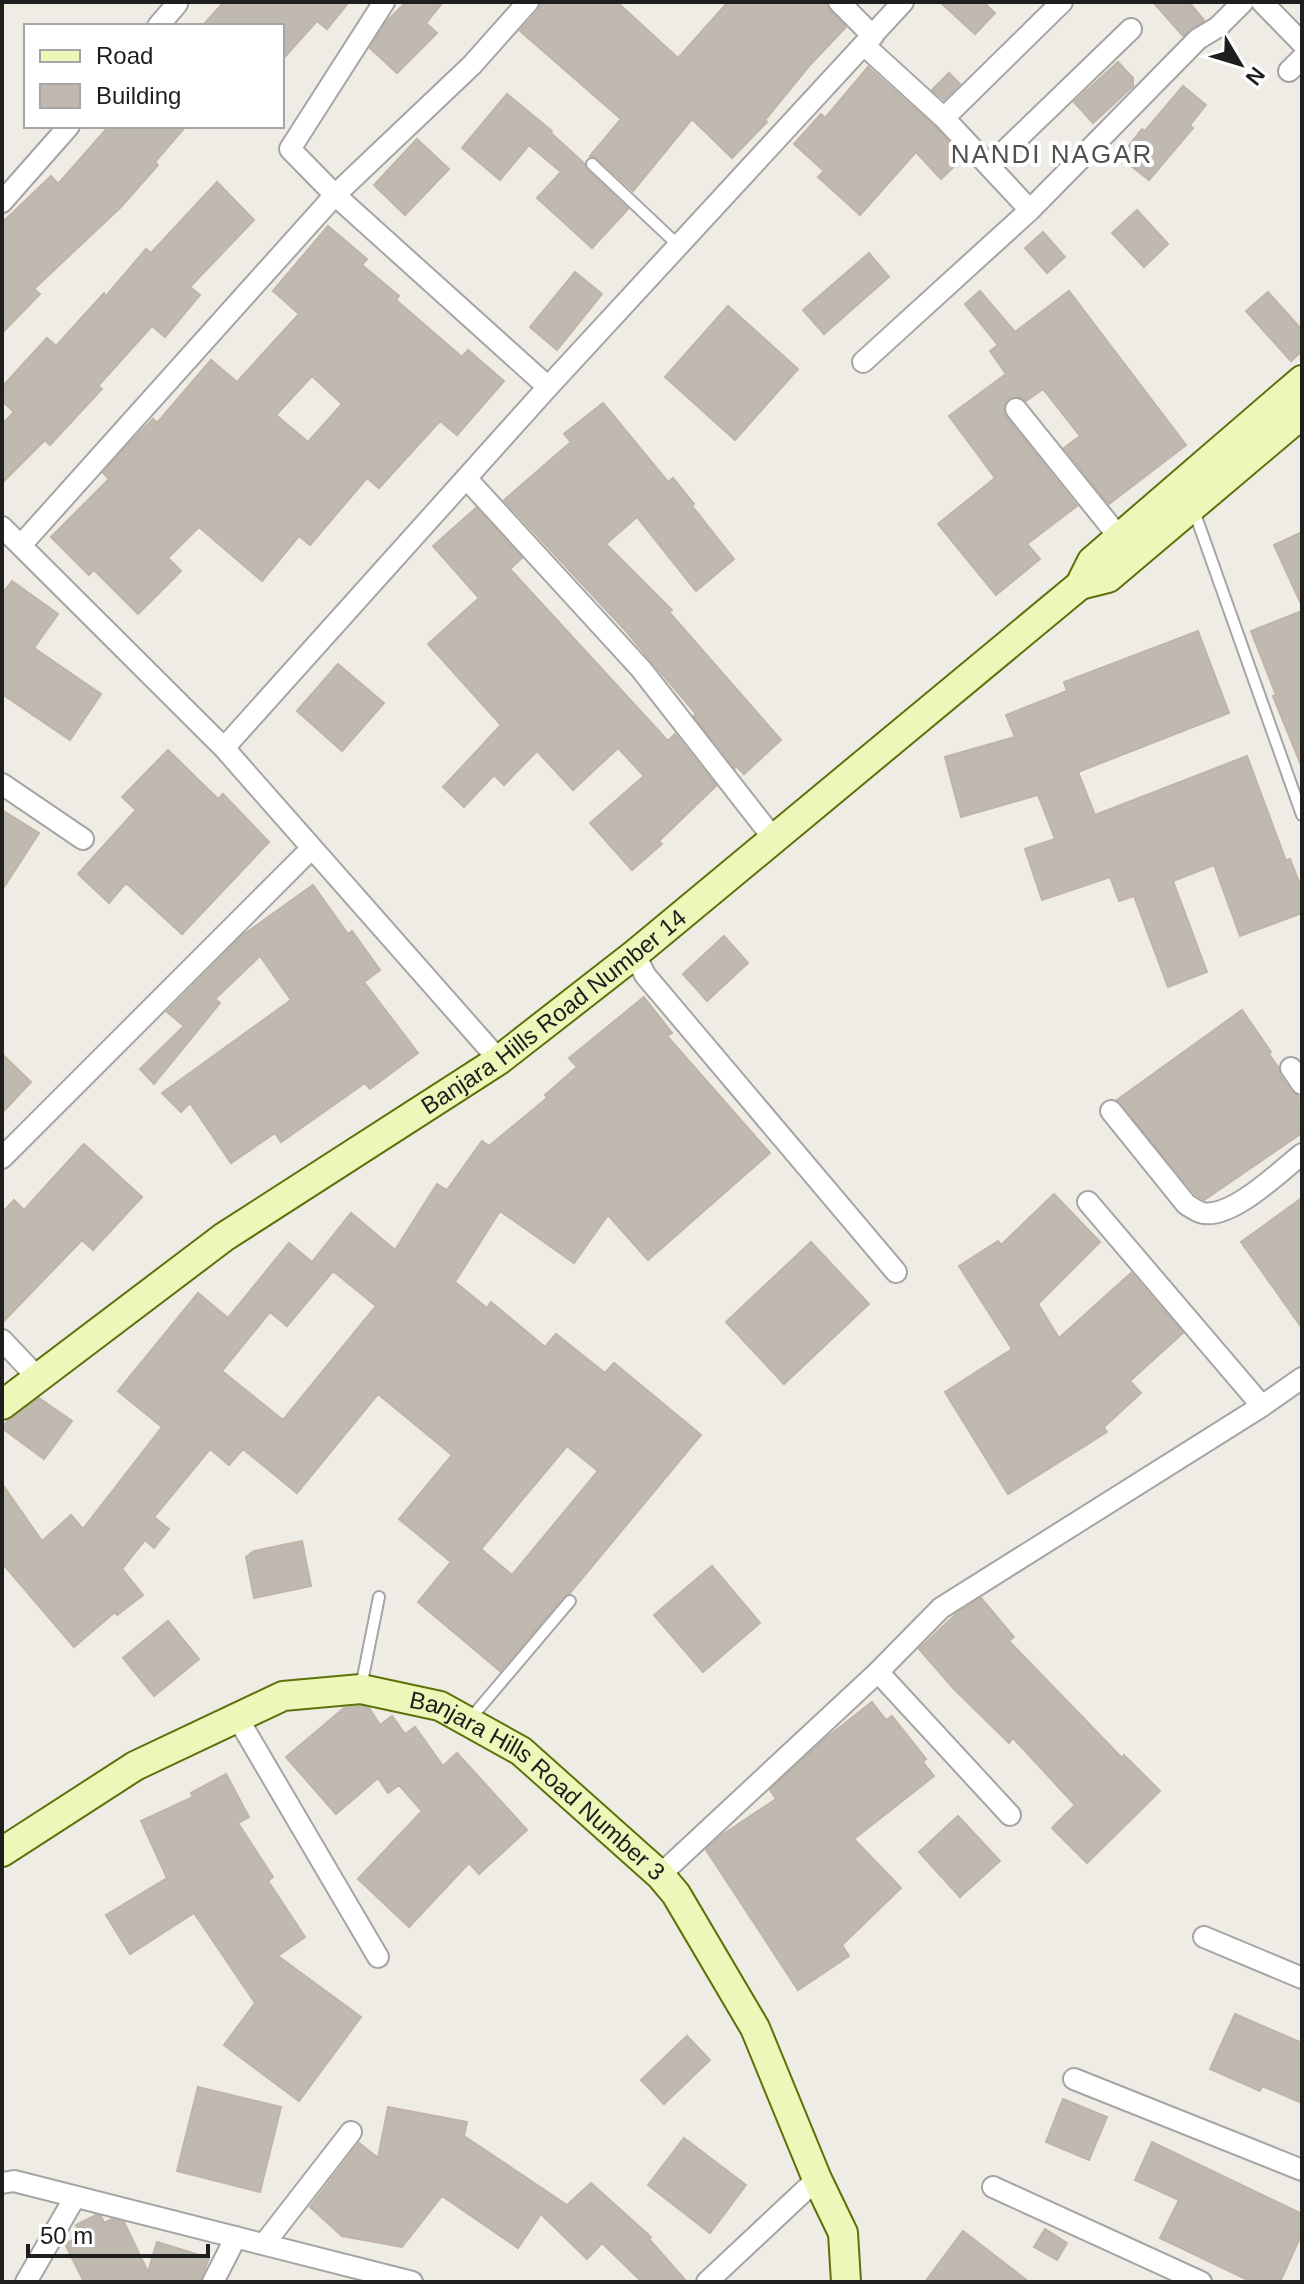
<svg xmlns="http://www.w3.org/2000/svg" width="1304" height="2284" font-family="Helvetica,sans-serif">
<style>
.building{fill:#bfb9b1;stroke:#c0b4a7;stroke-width:2;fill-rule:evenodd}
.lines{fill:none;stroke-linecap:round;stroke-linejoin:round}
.lane-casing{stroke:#a5a5a5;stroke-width:14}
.street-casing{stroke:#a5a5a5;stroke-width:24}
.secondary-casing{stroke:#5c7209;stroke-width:32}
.lane{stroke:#fff;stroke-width:10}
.street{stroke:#fff;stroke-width:20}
.secondary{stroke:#eef7ba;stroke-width:28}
.labels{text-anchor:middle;stroke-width:8;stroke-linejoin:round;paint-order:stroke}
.street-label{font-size:24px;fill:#1e1e1e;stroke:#fff}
.neighbourhood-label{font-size:26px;letter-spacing:2px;fill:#515151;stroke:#fff}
</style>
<rect width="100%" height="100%" fill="#efece5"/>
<path class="building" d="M 224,2 L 349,2 L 327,29 L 317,21 L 282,60 L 282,26 L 202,26 Z
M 406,2 L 443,2 L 426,23 L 437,33 L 397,73 L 370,48 L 387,21 Z
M 541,2 L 617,2 L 678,58 L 728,2 L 826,2 L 830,11 L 846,27 L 809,66 L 765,120 L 767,122 L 732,158 L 692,119 L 633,191 L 597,158 L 590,156 L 621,119 L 520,31 L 538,11 Z
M 940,2 L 983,2 L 995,13 L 975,34 Z
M 1153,2 L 1189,2 L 1204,20 L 1183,36 Z
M 1118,62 L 1133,78 L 1133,86 L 1093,123 L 1074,102 Z
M 868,67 L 935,127 L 963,158 L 941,179 L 916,152 L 860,215 L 818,177 L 824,171 L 794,144 L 821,114 L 825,118 Z
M 949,73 L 960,84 L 944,100 L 932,90 Z
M 1183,86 L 1206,105 L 1190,125 L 1193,128 L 1149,180 L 1120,157 L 1142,129 L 1145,131 Z
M 507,94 L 552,131 L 551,133 L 584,163 L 587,170 L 628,209 L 592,248 L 537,198 L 561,172 L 529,145 L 500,180 L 462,148 Z
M 109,126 L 186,126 L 155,162 L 158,165 L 121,207 L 34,289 L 40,294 L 2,333 L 2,223 L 51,176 L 58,184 Z
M 417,139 L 449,169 L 405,215 L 374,185 Z
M 217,182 L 254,220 L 190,287 L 200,295 L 165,337 L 152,326 L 98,386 L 102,389 L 50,445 L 45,440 L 2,483 L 2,424 L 14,412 L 2,401 L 2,387 L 47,338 L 56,346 L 104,293 L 106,296 L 146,249 L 151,253 Z
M 1137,210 L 1168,244 L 1144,267 L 1112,233 Z
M 328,226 L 367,259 L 362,265 L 399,296 L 396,300 L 462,357 L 468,350 L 504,381 L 457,435 L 440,421 L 379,488 L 367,478 L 310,545 L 299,536 L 262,581 L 199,527 L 168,558 L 181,571 L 138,614 L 94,570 L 89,575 L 51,537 L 109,479 L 103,473 L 127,446 L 153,419 L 157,423 L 211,360 L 237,382 L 299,314 L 273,291 ZM 312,376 L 342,404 L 308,442 L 276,415 Z
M 1043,232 L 1065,257 L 1047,273 L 1025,248 Z
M 869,253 L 889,277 L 824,334 L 803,310 Z
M 575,272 L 602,294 L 557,350 L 530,327 Z
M 980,291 L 1015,332 L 1069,291 L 1186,445 L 1109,504 L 1064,448 L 1080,436 L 1043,389 L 1026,401 L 1020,397 L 1009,398 L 1004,405 L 1006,417 L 1077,506 L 1027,544 L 1040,559 L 996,595 L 938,524 L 995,478 L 949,416 L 1006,374 L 990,351 L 998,345 L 965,304 Z
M 1268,292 L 1302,330 L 1302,351 L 1291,361 L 1246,311 Z
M 728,306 L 798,369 L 735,440 L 665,377 Z
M 603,403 L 668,482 L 673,478 L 694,504 L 692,506 L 734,559 L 696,591 L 637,517 L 606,544 L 672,610 L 669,612 L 781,740 L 744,774 L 736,766 L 735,768 L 694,716 L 696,714 L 625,630 L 504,500 L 571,442 L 564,434 Z
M 476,508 L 522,558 L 510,569 L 668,741 L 675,734 L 716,786 L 659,841 L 662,844 L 632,870 L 590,823 L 644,776 L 618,748 L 573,790 L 537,751 L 504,785 L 494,775 L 464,807 L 443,787 L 501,725 L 428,644 L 479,598 L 433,546 Z
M 1302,532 L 1302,606 L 1274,545 Z
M 12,581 L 58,614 L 34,648 L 101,694 L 70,740 L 2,694 L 2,594 Z
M 1302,611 L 1302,765 L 1301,765 L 1273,696 L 1276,695 L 1251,631 Z
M 1198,631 L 1229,713 L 1078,772 L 1095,815 L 1247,756 L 1286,861 L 1290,859 L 1302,890 L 1302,913 L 1240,936 L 1214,865 L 1173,881 L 1207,972 L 1168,987 L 1134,896 L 1119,901 L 1110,877 L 1042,900 L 1025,849 L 1055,839 L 1038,795 L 961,817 L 945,757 L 1015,737 L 1006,715 L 1067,691 L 1064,682 Z
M 338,664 L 384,703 L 342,751 L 297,711 Z
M 168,750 L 218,799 L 223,794 L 269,842 L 182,934 L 126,883 L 109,903 L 78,874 L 136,810 L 122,797 Z
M 2,810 L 39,833 L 2,890 Z
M 313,885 L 348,934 L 352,931 L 380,970 L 364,982 L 418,1053 L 370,1089 L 365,1083 L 281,1142 L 275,1133 L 231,1163 L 190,1103 L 181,1112 L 162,1093 L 291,1000 L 260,956 L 215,999 L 220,1003 L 154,1084 L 140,1069 L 184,1026 L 167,1012 L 243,935 Z
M 724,936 L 748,963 L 707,1001 L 683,974 Z
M 644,997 L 672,1033 L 667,1036 L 770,1153 L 648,1260 L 608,1215 L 574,1263 L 500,1211 L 455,1282 L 487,1308 L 491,1302 L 545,1347 L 556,1334 L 605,1373 L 614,1363 L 701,1435 L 570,1593 L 564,1596 L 500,1671 L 418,1602 L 451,1562 L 399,1519 L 452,1455 L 378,1394 L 297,1493 L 243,1449 L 229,1465 L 210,1449 L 154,1517 L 169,1529 L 154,1548 L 145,1540 L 122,1569 L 143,1595 L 117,1615 L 115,1612 L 74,1647 L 2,1563 L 2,1484 L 42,1541 L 71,1515 L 83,1529 L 162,1427 L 118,1391 L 198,1293 L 228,1318 L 289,1243 L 312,1262 L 351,1213 L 395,1250 L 437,1184 L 447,1190 L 482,1141 L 489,1146 L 547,1098 L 545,1095 L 577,1067 L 569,1058 ZM 333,1271 L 376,1306 L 283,1420 L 222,1371 L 270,1312 L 287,1326 ZM 567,1446 L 598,1471 L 512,1575 L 481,1549 Z
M 1242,1010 L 1271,1052 L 1269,1054 L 1278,1067 L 1280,1075 L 1291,1091 L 1302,1100 L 1302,1133 L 1204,1200 L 1195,1194 L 1117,1100 Z
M 2,1054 L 31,1082 L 2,1113 Z
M 84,1144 L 142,1197 L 93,1250 L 82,1240 L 2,1323 L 2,1213 L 14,1200 L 24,1210 Z
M 1054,1194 L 1100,1242 L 1038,1304 L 1059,1338 L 1131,1273 L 1183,1333 L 1130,1381 L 1141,1393 L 1104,1427 L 1107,1432 L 1008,1494 L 945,1392 L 1012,1349 L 959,1266 L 998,1241 L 1001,1245 Z
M 1302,1198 L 1302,1328 L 1241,1242 Z
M 811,1242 L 869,1304 L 784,1384 L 726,1322 Z
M 39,1398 L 72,1421 L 44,1459 L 2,1428 L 8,1420 Z
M 302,1541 L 311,1586 L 254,1598 L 246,1557 L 254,1551 Z
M 712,1566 L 760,1623 L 703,1672 L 654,1615 Z
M 981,1598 L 1014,1637 L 1009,1641 L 1122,1758 L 1124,1755 L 1160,1791 L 1087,1863 L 1052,1828 L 1075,1805 L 1013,1738 L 1009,1743 L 954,1689 L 919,1649 L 956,1614 Z
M 168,1621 L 199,1659 L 154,1696 L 123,1658 Z
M 872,1702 L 886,1720 L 892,1716 L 926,1759 L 923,1762 L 934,1776 L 854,1839 L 901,1888 L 842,1945 L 849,1956 L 798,1990 L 706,1850 L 722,1835 L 776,1799 L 770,1790 L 826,1738 Z
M 360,1706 L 369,1708 L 380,1725 L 392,1716 L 405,1734 L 415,1727 L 443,1766 L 457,1753 L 527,1830 L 479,1874 L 469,1863 L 409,1927 L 358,1879 L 422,1811 L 399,1785 L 388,1793 L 378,1778 L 336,1814 L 286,1757 L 344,1708 Z
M 226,1774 L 249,1817 L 238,1823 L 273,1877 L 268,1881 L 305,1937 L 278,1956 L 361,2017 L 299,2101 L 224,2045 L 255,2003 L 194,1913 L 130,1954 L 106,1915 L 167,1878 L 141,1821 L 193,1797 L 191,1793 Z
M 958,1816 L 1000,1861 L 960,1897 L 919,1852 Z
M 1235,2014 L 1302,2043 L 1302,2103 L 1262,2086 L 1260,2091 L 1210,2069 Z
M 687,2036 L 710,2060 L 664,2104 L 641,2080 Z
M 198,2087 L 281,2107 L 260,2192 L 177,2171 Z
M 1063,2099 L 1107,2117 L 1089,2160 L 1046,2142 Z
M 388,2107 L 467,2122 L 464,2136 L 567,2205 L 591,2183 L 651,2237 L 649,2239 L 687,2282 L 642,2282 L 602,2243 L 587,2259 L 541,2214 L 518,2248 L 442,2196 L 402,2247 L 342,2236 L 310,2207 L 359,2143 L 378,2158 Z
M 684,2138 L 746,2185 L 710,2233 L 648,2185 Z
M 1152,2142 L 1302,2214 L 1302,2233 L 1280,2282 L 1252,2282 L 1160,2238 L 1179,2200 L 1135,2180 Z
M 96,2215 L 101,2216 L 104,2223 L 112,2219 L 124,2222 L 148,2272 L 157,2242 L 209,2258 L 200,2282 L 84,2282 L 65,2244 L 81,2236 L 76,2225 Z
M 1045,2229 L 1067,2243 L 1057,2260 L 1034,2247 Z
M 963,2231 L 1029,2282 L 925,2282 Z"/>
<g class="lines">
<g class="lane-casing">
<path id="lane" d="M 592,164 L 679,246
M 1193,508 L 1302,815
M 361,1687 L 379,1597
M 470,1719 L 570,1601"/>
</g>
<g class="street-casing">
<path id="street" d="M 384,2 L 290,149 L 335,195 L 548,387
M 839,2 L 873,36
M 1262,2 L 1302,43
M 158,26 L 177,4 L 176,2
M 865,46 L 944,118
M 1289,71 L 1302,58
M 990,165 L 1131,29
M 2,202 L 69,126
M 1030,210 L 944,118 L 1062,2
M 863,362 L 1030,210 L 1198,39 L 1218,27 L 1243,2
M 1016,409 L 1119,537
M 466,478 L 641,669 L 774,839
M 2,527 L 224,748 L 499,1060
M 22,544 L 335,195 L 472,65 L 528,2
M 224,748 L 548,387 L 903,2
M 2,784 L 83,839
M 635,954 L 645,975 L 896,1272
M 1291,1068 L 1302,1084
M 1111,1111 L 1186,1204 C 1192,1208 1197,1212 1203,1213 C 1233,1218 1279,1172 1302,1154
M 2,1158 L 312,848
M 1088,1202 L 1262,1406
M 2,1340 L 38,1378
M 878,1672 L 1010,1815
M 237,1717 L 378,1957
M 660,1875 L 878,1672 L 941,1608 L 1262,1406 L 1302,1378
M 1204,1937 L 1302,1978
M 1074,2079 L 1302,2170
M 2,2183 L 14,2181 L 412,2282
M 993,2187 L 1201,2282
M 264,2244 L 351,2132
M 26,2282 L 75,2197
M 213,2282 L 236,2237
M 707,2282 L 817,2179"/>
</g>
<g class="secondary-casing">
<g id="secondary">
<path d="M 1080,585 L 1108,578 L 1302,414"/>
<path id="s1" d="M 2,1405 L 224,1237 L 499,1060 L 635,954 L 1080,585 L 1092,561 L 1302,380"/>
<path id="s2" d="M 2,1852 L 135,1766 L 283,1696 L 361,1689 L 440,1706 L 521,1751 L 660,1875 L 676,1894 L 755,2028 L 817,2179 L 843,2233 L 846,2282"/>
</g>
</g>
<use href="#lane" class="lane"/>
<use href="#street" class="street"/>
<use href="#secondary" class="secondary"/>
</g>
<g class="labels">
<g class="street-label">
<text dy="8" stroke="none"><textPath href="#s1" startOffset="678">Banjara Hills Road Number 14</textPath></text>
<text dy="8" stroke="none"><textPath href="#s2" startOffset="606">Banjara Hills Road Number 3</textPath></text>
</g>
<g class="neighbourhood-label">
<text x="1052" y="163">NANDI NAGAR</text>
</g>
</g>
<rect width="1304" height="2284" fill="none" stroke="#1e1e1e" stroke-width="8"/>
<rect x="24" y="24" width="260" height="104" fill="#ffffff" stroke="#a5a5a5" stroke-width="2"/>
<rect x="40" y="50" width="40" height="12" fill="#eef7ba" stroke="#a5a5a5" stroke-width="2"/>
<text x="96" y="64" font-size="24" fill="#1e1e1e">Road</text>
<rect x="40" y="84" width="40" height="24" fill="#bfb9b1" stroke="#a5a5a5" stroke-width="2"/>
<text x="96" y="104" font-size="24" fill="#1e1e1e">Building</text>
<g transform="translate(1240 64) rotate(128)" stroke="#ffffff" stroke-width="6" paint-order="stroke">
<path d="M0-6L14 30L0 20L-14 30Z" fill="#1e1e1e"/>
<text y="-12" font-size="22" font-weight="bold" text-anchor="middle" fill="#1e1e1e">N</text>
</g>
<path d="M28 2244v12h180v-12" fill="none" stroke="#1e1e1e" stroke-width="4"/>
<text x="40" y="2244" font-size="24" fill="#1e1e1e" stroke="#ffffff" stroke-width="6" paint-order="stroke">50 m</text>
</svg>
